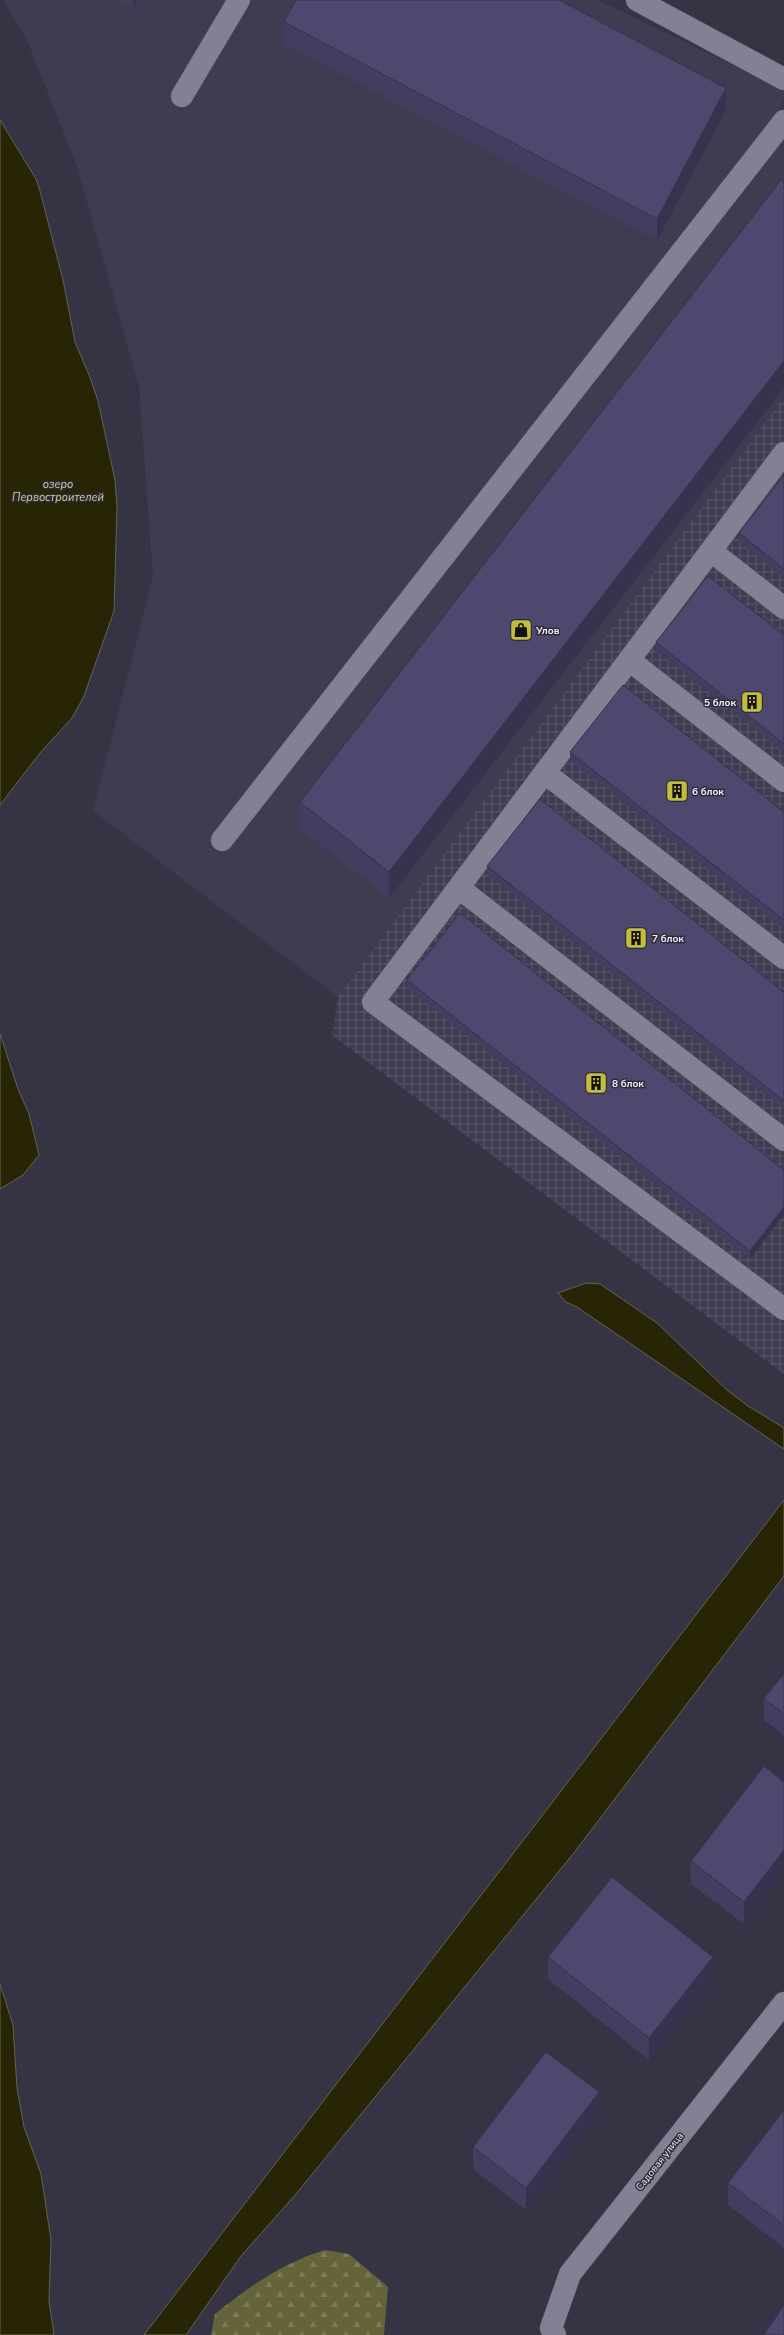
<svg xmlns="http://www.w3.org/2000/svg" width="784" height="2335" font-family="'Nunito Sans',sans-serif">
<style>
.built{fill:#3f3c52}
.industrial{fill:url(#industrial-grid)}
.forest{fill:url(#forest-firs)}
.water{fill:#272505;stroke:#64634f}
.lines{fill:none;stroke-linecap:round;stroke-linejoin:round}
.service-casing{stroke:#555361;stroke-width:23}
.minor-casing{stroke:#555361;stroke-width:23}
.service{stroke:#828093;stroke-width:22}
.minor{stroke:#828093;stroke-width:22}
.wall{fill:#433e5f}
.shaded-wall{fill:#37324d}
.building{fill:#4e486e;stroke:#37324d}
.labels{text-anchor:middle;stroke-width:3;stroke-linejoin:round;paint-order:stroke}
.poi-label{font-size:10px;font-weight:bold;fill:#f4f3fd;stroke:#2c2a39;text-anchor:start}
.street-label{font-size:10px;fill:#f4f3fd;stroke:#2c2a39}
.water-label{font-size:11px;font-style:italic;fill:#d3d18a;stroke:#2c2a39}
</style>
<defs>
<pattern id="industrial-grid" width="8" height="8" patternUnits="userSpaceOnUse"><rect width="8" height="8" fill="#3f3c52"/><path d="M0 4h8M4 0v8" fill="none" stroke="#5b596c"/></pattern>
<pattern id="forest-firs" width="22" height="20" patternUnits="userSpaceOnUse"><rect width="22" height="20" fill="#656339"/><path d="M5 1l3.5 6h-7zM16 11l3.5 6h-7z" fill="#7c7a57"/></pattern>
</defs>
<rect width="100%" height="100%" fill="#363444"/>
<path class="built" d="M 3,0 L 598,0 L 784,90 L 784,99 L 778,114 L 784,120 L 784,397 L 338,997 L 93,811 L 153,576 L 139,386 L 76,163 L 27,40 Z"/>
<path class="industrial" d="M 784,397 L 784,1374 L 332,1035 L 338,997 Z"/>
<path class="forest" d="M 325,2250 L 349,2254 L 388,2287 L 384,2335 L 211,2335 L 215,2314 C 250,2286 282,2263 325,2250 Z"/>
<path class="water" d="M 0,120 L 36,179 L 40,191 L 63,280 L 75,342 L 90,377 L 98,401 L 115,480 L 117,507 L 114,611 L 84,696 L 72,718 L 40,753 L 0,805 Z
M 0,1034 L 18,1089 L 29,1114 L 39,1155 L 23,1175 L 0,1189 Z
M 586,1283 L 600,1284 L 657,1323 L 727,1390 L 748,1406 L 784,1428 L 784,1449 L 577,1307 L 566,1302 L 558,1293 Z
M 784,1500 L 784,1576 L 573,1854 L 296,2194 L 241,2256 L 186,2335 L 144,2335 Z
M 0,1984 L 13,2025 L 17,2088 L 24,2127 L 41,2174 L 51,2240 L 49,2301 L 54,2335 L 0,2335 Z"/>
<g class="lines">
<g class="service-casing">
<path id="service" d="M 637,0 L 784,79
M 182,96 L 239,0
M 784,453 L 373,1002 L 784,1309
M 711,551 L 784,608
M 629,660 L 784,781
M 545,773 L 784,958
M 222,840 L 784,121
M 459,888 L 784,1140"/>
</g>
<g class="minor-casing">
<path id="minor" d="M 555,2335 L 551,2328 L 570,2274 L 784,2003"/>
</g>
<use href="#service" class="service"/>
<use href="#minor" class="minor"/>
</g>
<path class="wall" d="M 120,0 L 137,0 L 133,7 Z
M 284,22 L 726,110 L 657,241 L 284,44 Z
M 784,183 L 389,898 L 300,829 L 300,802 Z
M 784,475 L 784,577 L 739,542 L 739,533 Z
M 784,635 L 784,752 L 656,651 L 656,642 Z
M 570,752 L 784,812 L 784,929 L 570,760 Z
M 487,866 L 784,992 L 784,1109 L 487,874 Z
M 407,980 L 784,1170 L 750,1259 L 407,988 Z
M 784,1674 L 784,1736 L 764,1720 L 764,1698 Z
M 764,1766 L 744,1924 L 691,1884 L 691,1861 Z
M 548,1957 L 713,1980 L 649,2060 L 548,1979 Z
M 784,2110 L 784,2248 L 728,2205 L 728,2183 Z
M 599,2114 L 526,2210 L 473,2169 L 473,2147 Z"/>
<path class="shaded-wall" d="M 133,0 L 137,0 L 133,7 Z
M 726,88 L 726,110 L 657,241 L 657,219 Z
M 784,361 L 784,388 L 389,898 L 389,872 Z
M 784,1207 L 784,1215 L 750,1259 L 750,1251 Z
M 784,1850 L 784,1872 L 744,1924 L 744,1902 Z
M 713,1957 L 713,1980 L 649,2060 L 649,2038 Z
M 599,2092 L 599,2114 L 526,2210 L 526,2188 Z"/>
<path class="building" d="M 296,0 L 559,0 L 726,88 L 657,219 L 284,22 Z
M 781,180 L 784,183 L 784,361 L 389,872 L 300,802 Z
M 784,475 L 784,569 L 739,533 Z
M 708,576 L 784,635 L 784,744 L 656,642 Z
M 623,685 L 784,812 L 784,920 L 570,752 Z
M 540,799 L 784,992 L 784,1101 L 487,866 Z
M 460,913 L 784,1170 L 784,1207 L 750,1251 L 407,980 Z
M 784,1674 L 784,1714 L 764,1698 Z
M 764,1766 L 784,1782 L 784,1850 L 744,1902 L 691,1861 Z
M 612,1877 L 713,1957 L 649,2038 L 548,1957 Z
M 546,2052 L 599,2092 L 526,2188 L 473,2147 Z
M 784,2110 L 784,2225 L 728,2183 Z
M 784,2305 L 784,2335 L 764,2335 Z"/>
<defs>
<g id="shop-square" transform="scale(1.15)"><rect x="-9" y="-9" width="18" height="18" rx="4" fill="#c3bd3e" stroke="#2c2a39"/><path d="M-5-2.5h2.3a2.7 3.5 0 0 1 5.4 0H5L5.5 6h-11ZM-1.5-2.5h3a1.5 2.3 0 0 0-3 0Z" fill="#111"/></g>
<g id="building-square" transform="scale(1.15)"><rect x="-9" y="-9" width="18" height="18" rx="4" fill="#c3bd3e" stroke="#2c2a39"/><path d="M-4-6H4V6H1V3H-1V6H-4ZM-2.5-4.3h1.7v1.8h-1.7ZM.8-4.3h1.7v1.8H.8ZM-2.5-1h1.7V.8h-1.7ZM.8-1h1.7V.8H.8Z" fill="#111"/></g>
</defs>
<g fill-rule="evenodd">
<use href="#shop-square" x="521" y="630"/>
<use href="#building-square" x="752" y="702"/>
<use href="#building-square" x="677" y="791"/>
<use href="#building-square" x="636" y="938"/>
<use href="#building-square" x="596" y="1083"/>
</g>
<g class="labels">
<g class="poi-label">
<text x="536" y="634">Улов</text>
<text x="736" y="706" text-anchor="end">5 блок</text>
<text x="692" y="795">6 блок</text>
<text x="652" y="942">7 блок</text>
<text x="612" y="1087">8 блок</text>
</g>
<g class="street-label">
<text transform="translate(659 2161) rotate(-52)" y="4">Садовая улица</text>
</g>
<g class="water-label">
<text x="58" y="488">озеро<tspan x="58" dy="13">Первостроителей</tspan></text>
</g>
</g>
</svg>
